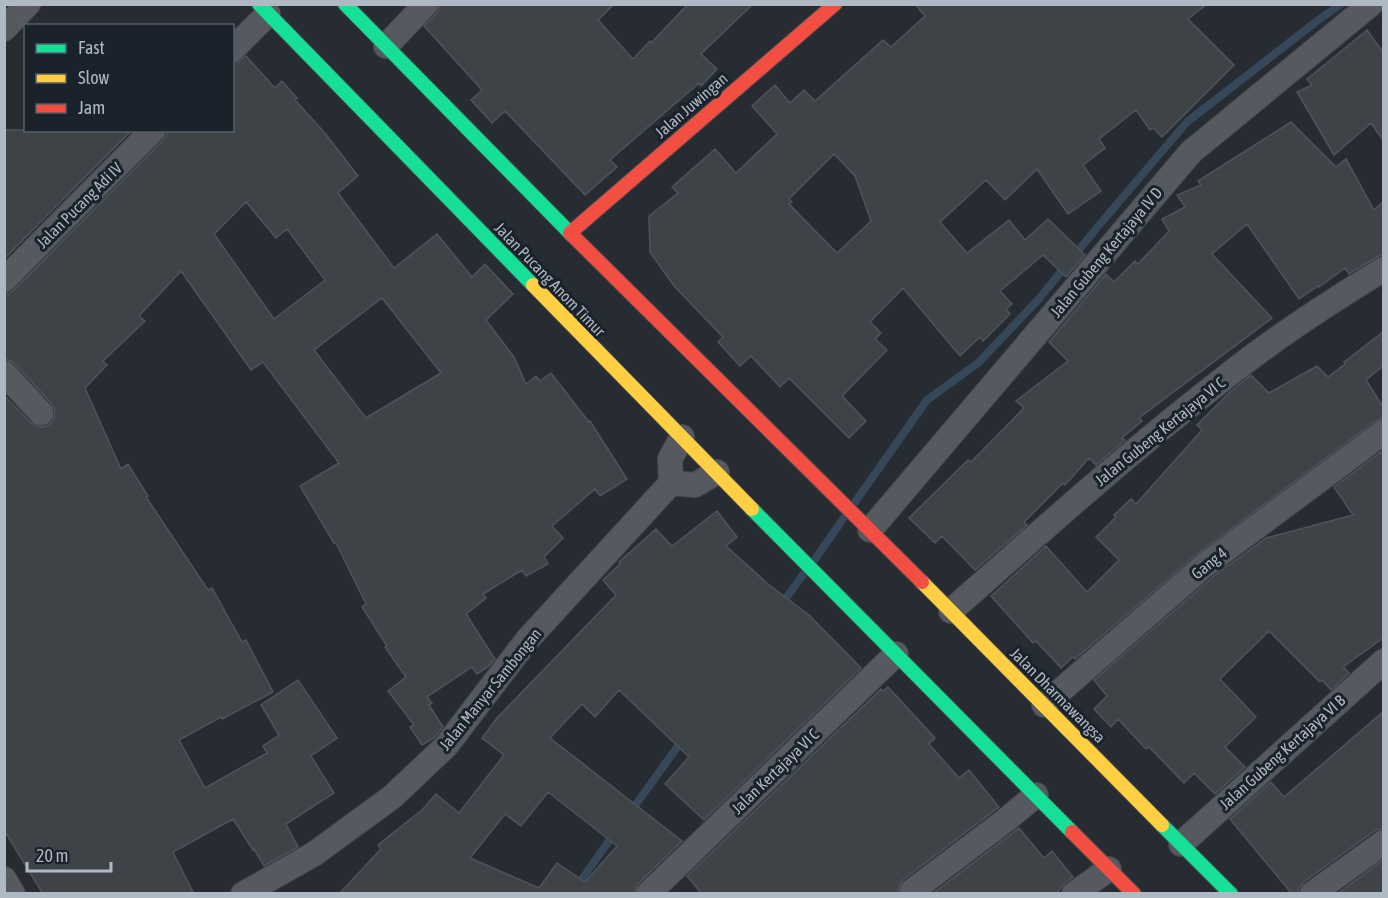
<svg xmlns="http://www.w3.org/2000/svg" width="1388" height="898" font-family="'Asap Condensed',sans-serif">
<style>
.lines{fill:none;stroke-linecap:round;stroke-linejoin:round}
.stream{stroke:#354758;stroke-width:8}
.building{fill:#3e4348;stroke:#4e5459;stroke-width:1.5;fill-rule:evenodd}
.street-casing{stroke:#44484c;stroke-width:26}
.fast-casing{stroke:#44484c;stroke-width:16}
.slow-casing{stroke:#44484c;stroke-width:16}
.jam-casing{stroke:#44484c;stroke-width:16}
.street{stroke:#565a60;stroke-width:24}
.fast{stroke:#16e098;stroke-width:14}
.slow{stroke:#ffcf43;stroke-width:14}
.jam{stroke:#f24e42;stroke-width:14}
.labels{text-anchor:middle;stroke-width:6;stroke-linejoin:round;paint-order:stroke}
.street-label{font-size:16px;fill:#afb9c3;stroke:#1a232b}
</style>
<rect width="100%" height="100%" fill="#262c32"/>
<g class="lines">
<path class="stream" d="M 853,505 L 927,400 L 978,363 L 1038,300 L 1100,224 L 1187,122 L 1317,21 L 1341,4
M 813,562 L 845,516
M 781,605 L 805,572
M 629,814 L 683,739
M 575,889 L 616,831"/>
</g>
<path class="building" d="M 440,4 L 614,4 L 598,20 L 633,59 L 650,41 L 651,43 L 688,4 L 753,4 L 701,54 L 717,69 L 701,86 L 699,83 L 610,160 L 617,167 L 585,195 L 505,111 L 492,123 L 471,100 L 482,90 L 424,26 L 437,13 Z
M 915,4 L 1207,4 L 1188,19 L 1234,65 L 1162,137 L 1153,128 L 1150,130 L 1136,110 L 1099,139 L 1105,148 L 1083,165 L 1101,191 L 1068,214 L 1037,169 L 1005,200 L 986,180 L 940,222 L 967,253 L 1009,220 L 1025,240 L 1048,219 L 1085,255 L 1066,277 L 1043,255 L 1000,291 L 1012,304 L 1006,309 L 1010,314 L 983,341 L 980,337 L 960,356 L 903,288 L 870,322 L 881,333 L 875,339 L 887,350 L 842,396 L 866,421 L 849,438 L 789,378 L 780,387 L 751,356 L 740,366 L 718,342 L 723,337 L 674,286 L 650,252 L 649,216 L 678,193 L 672,187 L 715,149 L 736,173 L 777,134 L 752,106 L 775,85 L 790,103 L 804,90 L 815,101 L 883,40 L 891,47 L 925,16 ZM 834,154 L 855,176 L 871,221 L 837,253 L 789,204 L 792,202 L 789,199 Z
M 1367,30 L 1383,52 L 1383,140 L 1371,123 L 1334,155 L 1297,92 L 1312,85 L 1307,79 Z
M 246,56 L 275,88 L 282,81 L 297,98 L 295,100 L 324,132 L 358,176 L 338,193 L 394,268 L 437,234 L 472,277 L 485,264 L 513,294 L 486,320 L 514,357 L 526,384 L 536,376 L 540,381 L 551,373 L 589,422 L 590,421 L 627,479 L 600,496 L 595,489 L 552,526 L 563,538 L 544,557 L 548,564 L 526,576 L 522,570 L 483,594 L 486,598 L 466,614 L 495,659 L 488,667 L 477,674 L 472,667 L 427,697 L 432,703 L 429,705 L 443,727 L 434,738 L 422,745 L 410,727 L 414,725 L 388,691 L 406,677 L 385,647 L 387,646 L 362,607 L 366,604 L 336,543 L 334,543 L 300,486 L 339,463 L 263,362 L 251,370 L 181,271 L 139,316 L 145,321 L 103,361 L 107,365 L 85,388 L 121,469 L 128,464 L 148,496 L 146,497 L 208,590 L 212,588 L 242,642 L 246,640 L 273,692 L 222,719 L 221,717 L 179,740 L 205,788 L 267,753 L 263,746 L 279,735 L 261,705 L 298,680 L 337,738 L 311,756 L 334,793 L 286,824 L 298,847 L 264,866 L 254,849 L 253,850 L 233,819 L 173,852 L 194,894 L 43,894 L 4,830 L 4,395 L 31,423 L 36,426 L 44,427 L 50,424 L 54,418 L 55,410 L 51,403 L 14,363 L 9,360 L 4,359 L 4,294 L 8,294 L 14,290 L 163,140 L 167,134 L 167,130 L 232,130 L 232,64 L 236,64 ZM 246,202 L 276,238 L 287,229 L 325,280 L 274,319 L 214,234 ZM 382,298 L 441,373 L 366,418 L 314,350 Z
M 1291,122 L 1336,167 L 1346,159 L 1374,210 L 1383,202 L 1383,255 L 1377,257 L 1349,274 L 1345,268 L 1319,287 L 1318,286 L 1299,299 L 1247,224 L 1212,254 L 1272,318 L 1139,418 L 1142,421 L 1122,438 L 1125,440 L 1096,465 L 1089,458 L 1065,485 L 1063,483 L 1024,522 L 1027,525 L 975,570 L 942,536 L 935,543 L 909,518 L 968,460 L 971,462 L 1024,408 L 1016,401 L 1068,361 L 1049,342 L 1106,274 L 1114,282 L 1135,261 L 1138,264 L 1169,231 L 1162,219 L 1185,207 L 1177,195 L 1201,185 L 1198,181 Z
M 4,130 L 132,130 L 4,259 Z
M 1383,332 L 1383,366 L 1366,380 L 1383,407 L 1383,418 L 1376,421 L 1197,554 L 1075,659 L 1073,657 L 1061,668 L 1036,641 L 1033,643 L 991,596 L 1046,546 L 1087,592 L 1119,560 L 1096,537 L 1116,517 L 1114,515 L 1131,499 L 1136,504 L 1202,430 L 1197,425 L 1230,392 L 1251,375 L 1269,393 L 1317,366 L 1328,377 L 1345,364 L 1344,362 Z
M 1381,452 L 1383,455 L 1383,638 L 1343,667 L 1349,673 L 1331,690 L 1322,680 L 1320,682 L 1269,631 L 1220,679 L 1256,717 L 1225,747 L 1245,767 L 1215,794 L 1194,773 L 1184,783 L 1149,747 L 1146,749 L 1118,719 L 1111,727 L 1094,709 L 1107,696 L 1094,680 L 1214,576 L 1266,538 L 1353,515 L 1334,487 Z
M 717,511 L 737,537 L 726,546 L 768,584 L 809,615 L 861,668 L 704,820 L 665,784 L 689,757 L 619,690 L 595,717 L 582,704 L 550,738 L 682,841 L 638,884 L 635,890 L 634,894 L 339,894 L 381,849 L 378,845 L 422,810 L 436,794 L 459,813 L 504,755 L 482,738 L 497,718 L 616,595 L 603,580 L 620,564 L 619,562 L 656,529 L 672,546 ZM 548,792 L 617,846 L 585,882 L 557,863 L 539,888 L 470,858 L 505,814 L 521,826 Z
M 888,687 L 935,738 L 929,744 L 959,778 L 969,770 L 999,807 L 903,880 L 899,886 L 898,894 L 702,894 L 687,876 L 881,689 L 883,691 Z
M 1383,712 L 1383,828 L 1376,830 L 1304,882 L 1299,888 L 1298,894 L 1292,894 L 1230,819 L 1271,782 L 1284,797 Z
M 1019,828 L 1044,858 L 1052,851 L 1073,877 L 1065,883 L 1056,894 L 932,894 Z
M 1383,860 L 1383,894 L 1337,894 Z"/>
<g class="lines">
<g class="street-casing">
<path id="street" d="M 4,29 L 28,4
M 386,46 L 426,4
M 232,50 L 268,14
M 4,280 L 153,130
M 4,373 L 41,413
M 671,483 L 695,485 L 717,472
M 870,530 L 1191,152 L 1371,4
M 951,611 C 1040,532 1128,453 1222,380 C 1273,339 1328,303 1384,269
M 1044,705 L 1205,565 L 1384,432
M 1181,844 L 1384,661
M 4,879 L 13,894
M 912,891 L 1006,820 L 1036,795
M 243,894 L 314,854 L 392,797 L 446,746 L 528,639 L 671,483 L 670,459 L 682,437
M 648,894 L 896,654
M 1074,894 L 1109,869
M 1312,894 L 1384,842"/>
</g>
<g class="fast-casing">
<path id="fast" d="M 259,4 L 533,285
M 345,4 L 572,235
M 752,509 L 1072,832
M 1162,825 L 1231,894"/>
</g>
<g class="slow-casing">
<path id="slow" d="M 533,285 L 752,509
M 922,582 L 1162,825"/>
</g>
<g class="jam-casing">
<path id="jam" d="M 570,233 L 835,4
M 572,235 L 922,582
M 1072,832 L 1134,894"/>
</g>
<use href="#street" class="street"/>
<use href="#fast" class="fast"/>
<use href="#slow" class="slow"/>
<use href="#jam" class="jam"/>
</g>
<g class="labels">
<g class="street-label">
<text transform="translate(691 105) rotate(-41)" y="6">Jalan Juwingan</text>
<text transform="translate(79 205) rotate(-45)" y="6">Jalan Pucang Adi IV</text>
<text transform="translate(1106 252) rotate(-50)" y="6">Jalan Gubeng Kertajaya IV D</text>
<text transform="translate(550 279) rotate(46)" y="6">Jalan Pucang Anom Timur</text>
<text transform="translate(1160 431) rotate(-39)" y="6">Jalan Gubeng Kertajaya VI C</text>
<text transform="translate(1209 563) rotate(-39)" y="6">Gang 4</text>
<text transform="translate(490 689) rotate(-51)" y="6">Jalan Manyar Sambongan</text>
<text transform="translate(1058 695) rotate(45)" y="6">Jalan Dharmawangsa</text>
<text transform="translate(1282 752) rotate(-42)" y="6">Jalan Gubeng Kertajaya VI B</text>
<text transform="translate(775 771) rotate(-44)" y="6">Jalan Kertajaya VI C</text>
</g>
</g>
<rect width="1388" height="898" fill="none" stroke="#afb9c3" stroke-width="12"/>
<rect x="24" y="24" width="210" height="108" fill="#1a232b" stroke="#565f68" stroke-width="1.5"/>
<rect x="36" y="44" width="30" height="9" fill="#16e098" stroke="#565f68" stroke-width="1.5"/>
<text x="78" y="54" font-size="18" fill="#afb9c3">Fast</text>
<rect x="36" y="74" width="30" height="9" fill="#ffcf43" stroke="#565f68" stroke-width="1.5"/>
<text x="78" y="84" font-size="18" fill="#afb9c3">Slow</text>
<rect x="36" y="104" width="30" height="9" fill="#f24e42" stroke="#565f68" stroke-width="1.5"/>
<text x="78" y="114" font-size="18" fill="#afb9c3">Jam</text>
<path d="M27 862v9h84v-9" fill="none" stroke="#afb9c3" stroke-width="3"/>
<text x="36" y="862" font-size="18" fill="#afb9c3" stroke="#1a232b" stroke-width="4.5" paint-order="stroke">20 m</text>
</svg>
